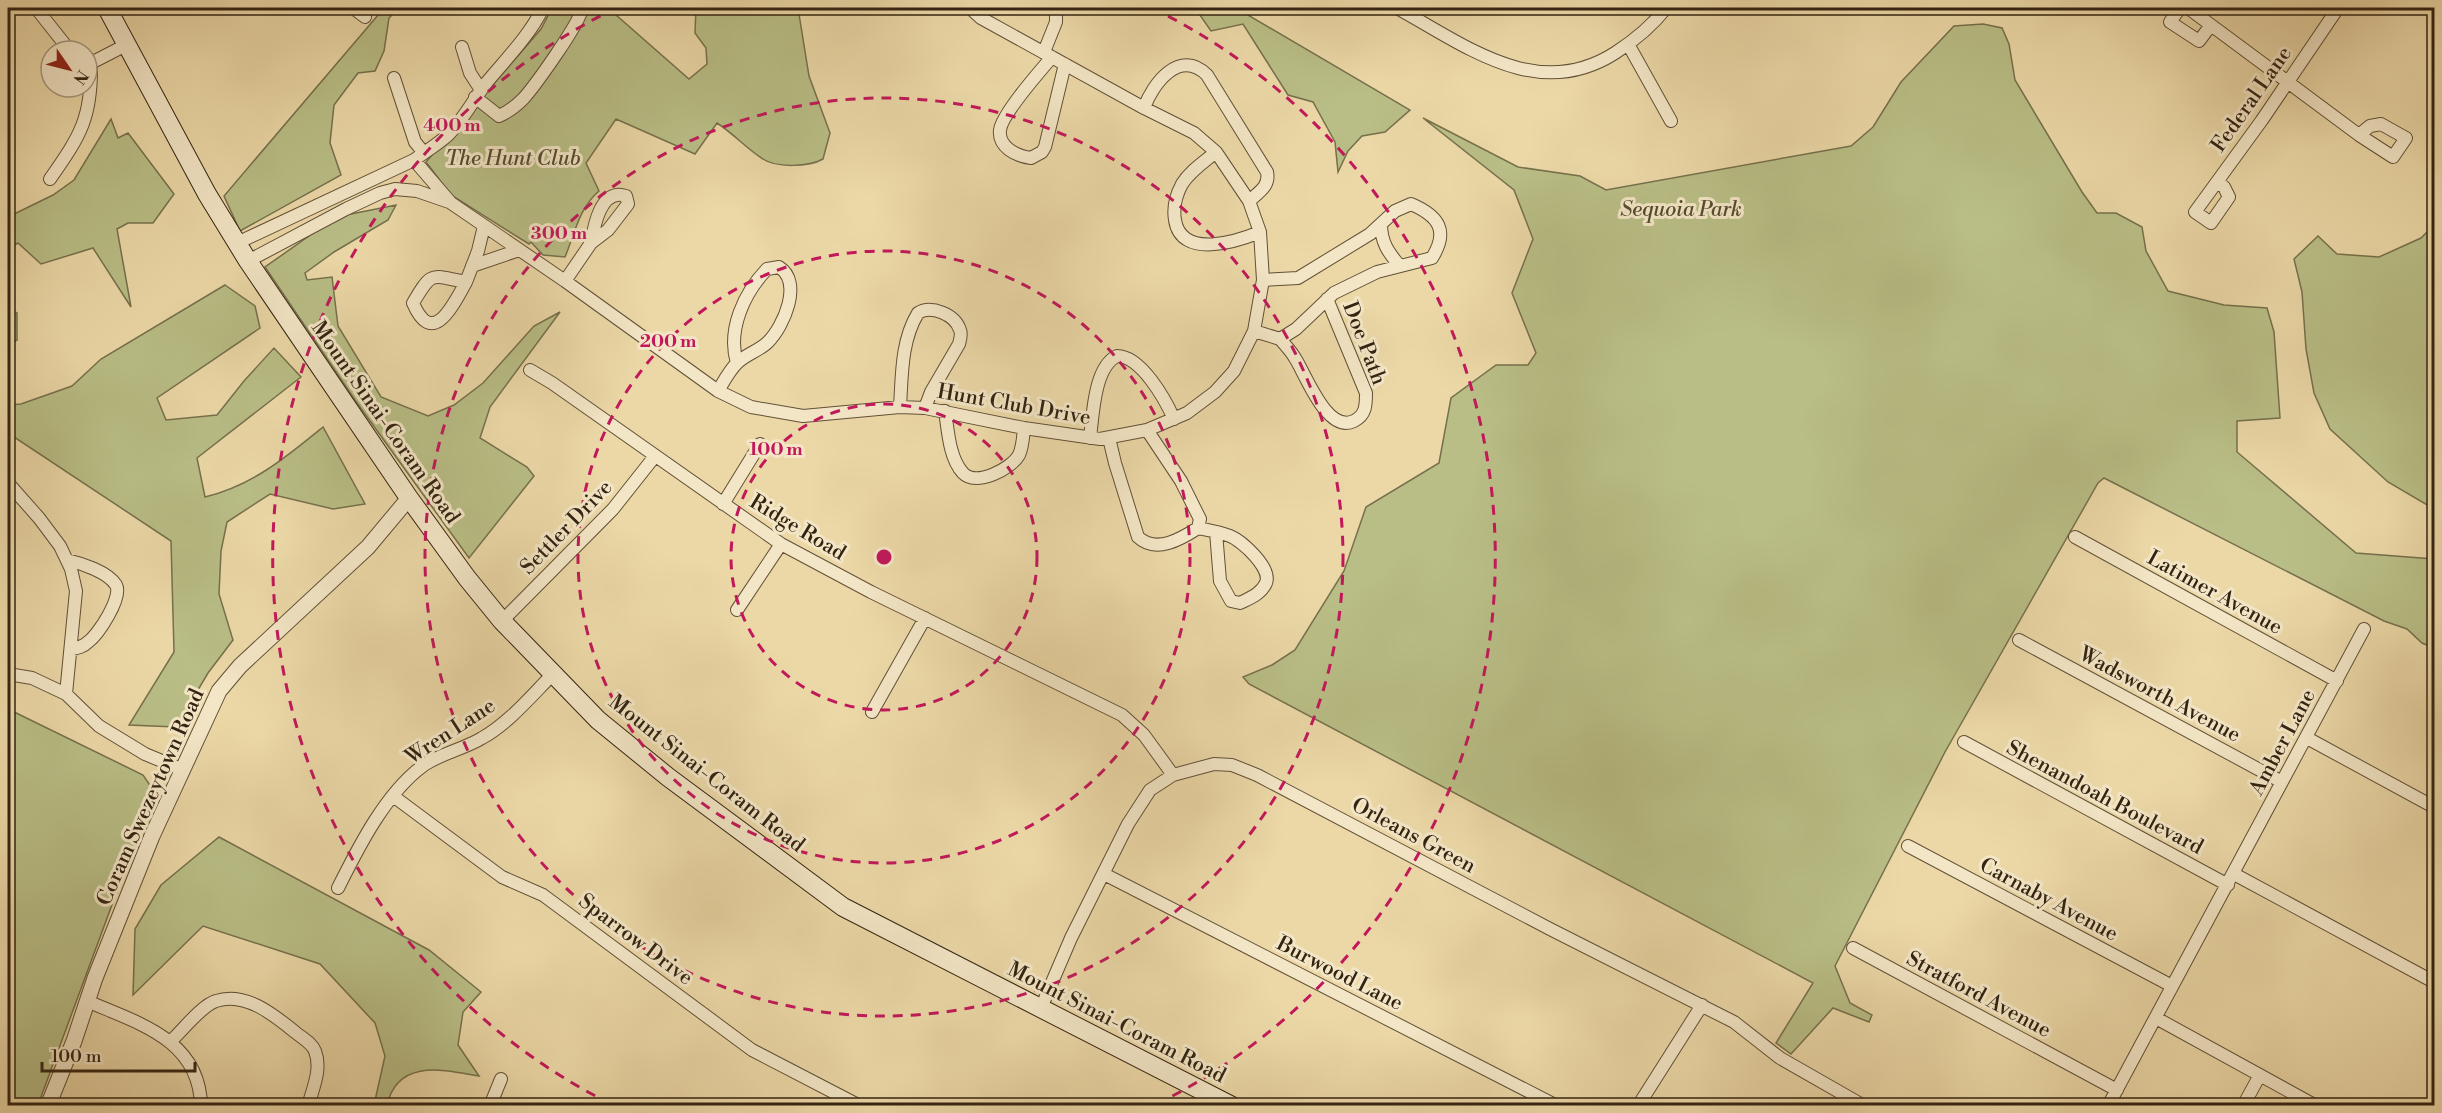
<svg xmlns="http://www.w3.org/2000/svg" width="2442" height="1113" font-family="'Libre Bodoni',serif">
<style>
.green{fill:#b9be86;stroke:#76704c;stroke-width:1.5}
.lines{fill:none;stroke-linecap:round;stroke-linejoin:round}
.minor-casing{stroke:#615037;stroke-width:14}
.tertiary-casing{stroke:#615037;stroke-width:17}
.secondary-casing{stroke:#332312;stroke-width:20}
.minor{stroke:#f3e6c6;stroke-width:12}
.tertiary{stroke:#f3e6c6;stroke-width:15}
.secondary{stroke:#f3e6c6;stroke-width:18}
.ring{fill:none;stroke:#c2185b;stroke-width:3;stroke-dasharray:10 8}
.labels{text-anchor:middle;stroke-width:6;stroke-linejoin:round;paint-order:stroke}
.street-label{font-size:21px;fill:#332312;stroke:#f3e6c6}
.park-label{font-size:21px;font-style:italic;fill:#544a2f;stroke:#f3e6c6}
.centre{fill:#c2185b;stroke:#f3e6c6;stroke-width:3}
.ring-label{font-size:18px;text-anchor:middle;font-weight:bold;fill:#c2185b;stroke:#f3e6c6;stroke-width:6;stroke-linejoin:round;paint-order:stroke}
</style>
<rect width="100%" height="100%" fill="#ecd8a7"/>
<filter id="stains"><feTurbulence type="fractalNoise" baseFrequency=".00333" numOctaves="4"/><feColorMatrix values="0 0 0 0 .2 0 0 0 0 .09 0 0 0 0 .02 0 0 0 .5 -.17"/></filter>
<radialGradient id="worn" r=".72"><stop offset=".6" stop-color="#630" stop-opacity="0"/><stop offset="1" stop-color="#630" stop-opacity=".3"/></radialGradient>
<path class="green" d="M 384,8 L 399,8 L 389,18 L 384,51 L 375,71 L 358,73 L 334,105 L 330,143 L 341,175 L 240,231 L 224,196 Z
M 552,8 L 608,8 L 689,79 L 707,64 L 706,48 L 695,33 L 696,8 L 798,8 L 809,76 L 830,133 L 823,159 C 809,167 776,168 763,159 C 747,149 734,134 717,123 L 695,154 L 616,119 L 586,163 L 599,191 C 579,208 575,233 565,257 L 543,255 L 531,242 L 529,244 L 451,195 L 426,162 L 541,29 Z
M 1195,8 L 1236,8 L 1410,110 L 1385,132 L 1362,136 L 1348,151 L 1338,172 L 1335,142 L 1313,102 L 1288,95 L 1243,24 L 1211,31 Z
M 1983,24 L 2002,28 L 2009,44 L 2015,80 L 2082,192 L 2097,213 L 2116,213 L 2142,227 L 2146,251 L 2168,291 L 2224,305 L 2267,308 L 2274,332 L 2280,418 L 2237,421 L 2237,452 L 2356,553 L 2434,559 L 2434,648 L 2422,643 L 2407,629 L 2384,621 L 2104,478 L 2098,483 L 1945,752 L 1835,966 L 1850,1003 L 1872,1015 L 1869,1022 L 1833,1008 L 1791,1054 L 1776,1043 L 1813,983 L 1249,684 L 1243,677 L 1272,665 L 1295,650 L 1344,571 L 1366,507 L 1439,463 L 1451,398 L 1496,365 L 1528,365 L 1536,353 L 1512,293 L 1533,239 L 1514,190 L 1423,118 L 1518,167 L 1580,176 L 1606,190 L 1851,146 L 1873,127 L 1901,82 L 1954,26 Z
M 111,119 L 118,138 L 128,133 L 174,194 L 153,223 L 128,223 L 117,229 L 131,307 L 93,248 L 41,264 L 18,243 L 8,249 L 8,217 L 53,195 L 74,180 Z
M 396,205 L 388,220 L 334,252 L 305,273 L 307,280 L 332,277 L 338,326 L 381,397 L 428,416 L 454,405 L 483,383 L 534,326 L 560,312 L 490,407 L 480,438 L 527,467 L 534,476 L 469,558 L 357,403 L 265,267 L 336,217 Z
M 2434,225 L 2434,509 L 2388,482 L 2330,429 L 2314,393 L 2306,349 L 2302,292 L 2294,259 L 2318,236 L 2337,254 L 2379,257 L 2421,238 Z
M 225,285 L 255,306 L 260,328 L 157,398 L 166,420 L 217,415 L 244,381 L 274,348 L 301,377 L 197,458 L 205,497 C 253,485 285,458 323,427 L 365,504 L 333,509 L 270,494 L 227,522 L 221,551 L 219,594 L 233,640 L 208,673 L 176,727 L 129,725 L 174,652 L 171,541 L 8,433 L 8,405 L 21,404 L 72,386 L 101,359 Z
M 8,308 L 17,313 L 17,340 L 8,346 Z
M 8,709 L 143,775 L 154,791 L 38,1105 L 8,1105 Z
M 219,837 L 429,950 L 481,992 L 463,1012 L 458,1045 L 479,1076 C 444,1070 398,1058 387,1105 L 374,1105 L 385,1056 L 375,1023 L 320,964 L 203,926 L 133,995 L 135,929 L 161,885 Z"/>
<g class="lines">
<g class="minor-casing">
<path id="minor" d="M 36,8 L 70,51
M 353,8 L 365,17
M 1397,8 C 1465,45 1537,103 1615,53 C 1635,40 1652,26 1666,8
M 2180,8 L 2170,22 L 2199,41 L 2211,25
M 2188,8 L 2359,135 L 2393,157 L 2406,138 L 2381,124 L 2370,126 L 2359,135
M 1628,44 L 1671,121
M 462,47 L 470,73 L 481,90
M 1044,52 L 1056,22 L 1056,8
M 1052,57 C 1040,71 1002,114 1000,130 C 998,147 1016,156 1031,158 L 1042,152 L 1045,147 L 1065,64
M 87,61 L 91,63 L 126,45
M 394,78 L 415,142 L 424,153
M 475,97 L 499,116 C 508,112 516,106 523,99 C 534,87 581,22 582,8
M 1144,108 C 1153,83 1180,48 1207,75 L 1267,172 C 1270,186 1259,192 1249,201
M 1216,152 C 1204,162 1190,171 1182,184 C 1176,195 1173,208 1175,220 C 1181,260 1238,241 1260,232
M 414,160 L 451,203 L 565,281 L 718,391 L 751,407 L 803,416 L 900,407 L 925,408 L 1024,428 L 1100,439 L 1147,430 L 1187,413 L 1215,392 L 1234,371 L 1254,331 L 1263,280 L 1260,232 L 1249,201 L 1216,152 L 1194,133 L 1144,108 L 981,18 L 970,8
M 50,179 C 81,135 92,117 91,63
M 2217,182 L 2224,187 L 2229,197 L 2211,223 L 2195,212 L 2262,120 L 2338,8
M 1381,224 C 1381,242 1388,252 1399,265
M 237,243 L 414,160 C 425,152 438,144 448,135 C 463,120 474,99 487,82 C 507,58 529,36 543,8
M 248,261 L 346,209 L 380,193 L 395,189 L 417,191 L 449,202
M 472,266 L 519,250
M 1263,280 L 1298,278 L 1370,234 L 1395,211 L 1411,204 C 1439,216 1449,231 1432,258 L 1377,272 L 1334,293 L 1296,329 L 1280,339
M 565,281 L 591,243 L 608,230 L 628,204 L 626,196 C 601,187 594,226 591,243
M 466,282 C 454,303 433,350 413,303 C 433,269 431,276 466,282 L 478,251 L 484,226
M 1254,331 L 1280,339
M 1280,339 C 1285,345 1291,351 1295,358 C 1306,375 1327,434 1354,421 C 1366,415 1366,405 1366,393 L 1327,299
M 530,370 L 552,383 L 781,544 L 871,592 L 1122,715 L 1144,735 L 1173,775
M 718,391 C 724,381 729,371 737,363 C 746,354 759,351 768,342 C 784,326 803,282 779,267 L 767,269 C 744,293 727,330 737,363
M 900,407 C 902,375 901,341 918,313 C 931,305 955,314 960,330 C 962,334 960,340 959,344 L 931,392 L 925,408
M 945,411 C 948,430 949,458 963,473 C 976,487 1011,469 1019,455 C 1023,446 1023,437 1024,428
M 1090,438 C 1093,415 1094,367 1117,356 C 1141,356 1165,399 1174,419
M 1109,438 L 1115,463 L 1138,537 C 1156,554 1181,539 1198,528 L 1200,519 L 1181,481 L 1147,430
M 8,483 L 39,518 L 60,546 L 71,569 L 76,591 L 66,694
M 723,504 L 760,444
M 1198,528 C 1208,530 1220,532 1230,536 C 1242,541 1272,568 1266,583 C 1261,594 1250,598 1240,603 L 1231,601 L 1220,581 L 1216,532
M 2075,537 L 2337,681
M 67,560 C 81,563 108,572 116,585 C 123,597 98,635 88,642 C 83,647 78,648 71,649
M 737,610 L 781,544
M 502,621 L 613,509 L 655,456
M 2019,640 L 2282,782
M 8,674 L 32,678 L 66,694 L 99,726 L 145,754 L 181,769
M 872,712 L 925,618
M 2307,738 L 2434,807
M 1964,742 L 2228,885
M 393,796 L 502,877 L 543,895 L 752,1050 L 860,1106
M 1908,846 L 2172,986
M 1104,874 L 1557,1106
M 2234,874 L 2434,982
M 338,888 C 358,848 386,792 424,765 C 442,753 464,749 482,738 C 509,723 532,695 553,674
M 1853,948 L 2117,1090
M 87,1001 C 137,1023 200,1039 201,1106
M 1041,1008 L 1071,938 L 1128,824 L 1150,790 L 1173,775 L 1214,764 L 1232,765 L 1257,775 L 1550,929 L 1734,1022 L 1780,1058 L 1864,1106
M 2156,1018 L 2316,1106
M 171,1041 C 182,1031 202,1005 216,1001 C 245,991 274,1015 295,1032 C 302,1038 312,1043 315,1051 C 322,1069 313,1088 308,1106
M 490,1106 L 501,1079
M 1638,1106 L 1702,1005
M 2108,1106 L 2364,629
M 2243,1106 L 2260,1075"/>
</g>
<g class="tertiary-casing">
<path id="tertiary" d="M 48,1106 L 74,1041 L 95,978 L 152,836 L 219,691 L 240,666 L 368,547 L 409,498"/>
</g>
<g class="secondary-casing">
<path id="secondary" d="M 107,8 L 207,194 L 248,261 L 409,498 L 467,578 L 502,621 L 598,720 L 668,777 L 843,907 L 1232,1106"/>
</g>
<use href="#minor" class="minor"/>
<use href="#tertiary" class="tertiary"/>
<use href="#secondary" class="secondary"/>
</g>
<g class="ring">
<circle cx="884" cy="557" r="153"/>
<circle cx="884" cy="557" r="306"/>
<circle cx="884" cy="557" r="459"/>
<path d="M611 1104A611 611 0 0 1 616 8M1152 8A611 611 0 0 1 1157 1104"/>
</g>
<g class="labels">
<g class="street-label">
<text transform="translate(2251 99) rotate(-55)" y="7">Federal Lane</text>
<text transform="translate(1365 343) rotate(69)" y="7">Doe Path</text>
<text transform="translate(1014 404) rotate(10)" y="7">Hunt Club Drive</text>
<text transform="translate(386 422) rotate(55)" y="7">Mount Sinai-Coram Road</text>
<text transform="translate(566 527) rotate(-46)" y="7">Settler Drive</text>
<text transform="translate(798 527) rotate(31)" y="7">Ridge Road</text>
<text transform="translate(2215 592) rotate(29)" y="7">Latimer Avenue</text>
<text transform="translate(2160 694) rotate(28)" y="7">Wadsworth Avenue</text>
<text transform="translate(450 731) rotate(-33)" y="7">Wren Lane</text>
<text transform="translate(2282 742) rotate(-62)" y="7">Amber Lane</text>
<text transform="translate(707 773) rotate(38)" y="7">Mount Sinai-Coram Road</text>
<text transform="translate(150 797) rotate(-66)" y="7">Coram Swezeytown Road</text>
<text transform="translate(2105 797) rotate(28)" y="7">Shenandoah Boulevard</text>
<text transform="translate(1414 835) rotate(28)" y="7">Orleans Green</text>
<text transform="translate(2049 899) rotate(28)" y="7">Carnaby Avenue</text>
<text transform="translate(636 939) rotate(37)" y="7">Sparrow Drive</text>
<text transform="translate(1340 973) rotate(27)" y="7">Burwood Lane</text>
<text transform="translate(1979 994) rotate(28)" y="7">Stratford Avenue</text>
<text transform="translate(1117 1022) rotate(27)" y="7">Mount Sinai-Coram Road</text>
</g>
<g class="park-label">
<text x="513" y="165">The Hunt Club</text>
<text x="1681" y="216">Sequoia Park</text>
</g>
</g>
<circle cx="884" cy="557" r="9" class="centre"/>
<g class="ring-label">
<text x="452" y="131">400 m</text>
<text x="559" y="239">300 m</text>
<text x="668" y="347">200 m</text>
<text x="776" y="455">100 m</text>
</g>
<rect width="2442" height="1113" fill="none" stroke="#ecd8a7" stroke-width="30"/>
<rect x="9" y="9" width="2424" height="1095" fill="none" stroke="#332312" stroke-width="3"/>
<rect x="15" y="15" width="2412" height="1083" fill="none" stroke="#332312" stroke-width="1.5"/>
<g transform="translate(69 69) rotate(125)"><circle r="28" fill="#f3e6c6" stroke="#a6987e" stroke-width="1.5"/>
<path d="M0-4.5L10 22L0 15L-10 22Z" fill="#8f2418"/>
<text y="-9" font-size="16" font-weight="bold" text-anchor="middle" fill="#332312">N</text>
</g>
<path d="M42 1062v9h153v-9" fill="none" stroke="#332312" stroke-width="3"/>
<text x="51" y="1062" font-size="18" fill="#332312" stroke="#f3e6c6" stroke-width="4.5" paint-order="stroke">100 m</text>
<rect width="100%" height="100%" filter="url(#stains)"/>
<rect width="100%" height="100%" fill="url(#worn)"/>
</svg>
